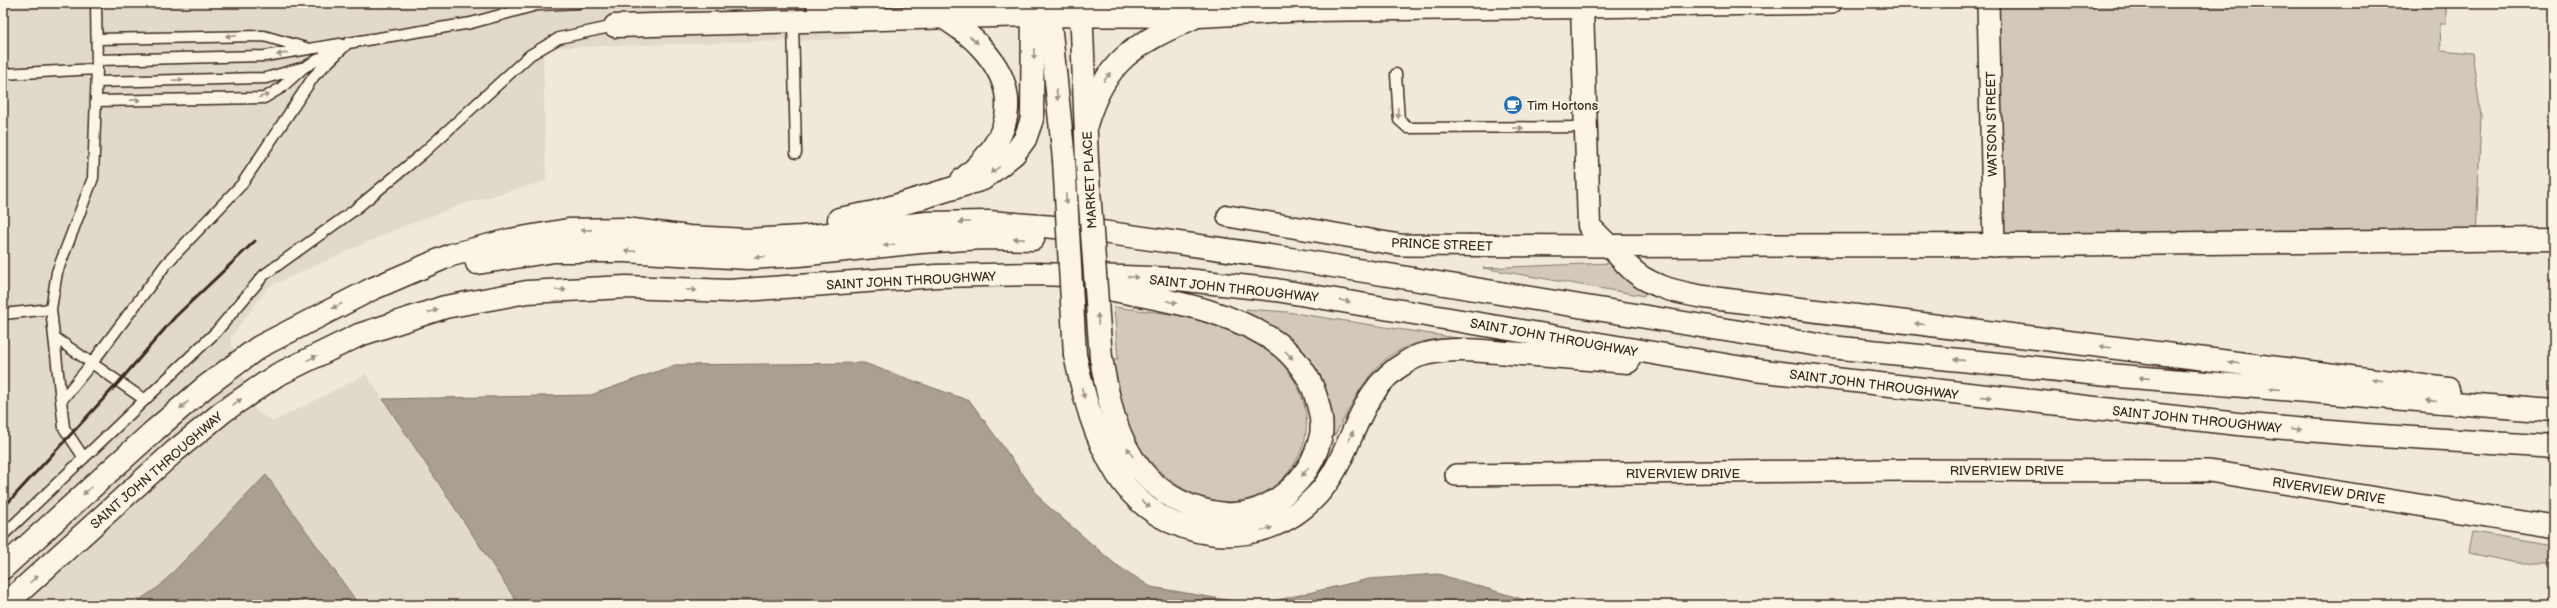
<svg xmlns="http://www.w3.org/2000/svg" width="2557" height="608" font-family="'Balsamiq Sans',sans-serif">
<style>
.built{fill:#e1d9c9}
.green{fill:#d2c9ba;stroke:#867a6c}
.water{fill:#aaa091;stroke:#7e7163}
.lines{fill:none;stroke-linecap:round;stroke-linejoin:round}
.lane-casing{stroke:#3b2a1e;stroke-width:13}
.street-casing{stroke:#3b2a1e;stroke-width:24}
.secondary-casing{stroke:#3b2a1e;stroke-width:25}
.highway-casing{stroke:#3b2a1e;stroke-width:25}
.lane{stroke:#fcf5e5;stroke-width:10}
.street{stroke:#fcf5e5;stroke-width:21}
.secondary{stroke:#fcf5e5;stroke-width:22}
.highway{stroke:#fcf5e5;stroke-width:22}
.rail{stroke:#3b2a1e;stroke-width:3}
.secondary-bridge-casing{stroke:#3b2a1e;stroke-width:25;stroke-linecap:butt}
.secondary-bridge{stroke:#fcf5e5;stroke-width:22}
.oneway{fill:#9c9082}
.labels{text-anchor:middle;stroke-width:4;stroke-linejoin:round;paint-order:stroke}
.poi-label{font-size:13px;fill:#3b2a1e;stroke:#fcf5e5;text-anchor:start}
.street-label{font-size:13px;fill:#3b2a1e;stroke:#fcf5e5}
</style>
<rect width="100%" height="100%" fill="#f0e9d9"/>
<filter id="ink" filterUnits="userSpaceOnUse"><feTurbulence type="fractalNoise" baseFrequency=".025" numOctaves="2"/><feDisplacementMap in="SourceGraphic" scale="8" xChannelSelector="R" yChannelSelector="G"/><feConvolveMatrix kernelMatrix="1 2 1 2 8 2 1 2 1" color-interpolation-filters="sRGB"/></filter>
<g filter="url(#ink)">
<path class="built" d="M 3,3 L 847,3 L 850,39 L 543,48 L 546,181 L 464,204 L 394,230 L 268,287 L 230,339 L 255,410 L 273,422 L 366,374 L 519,605 L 359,605 L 266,475 L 160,586 L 132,605 L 3,605 Z"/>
<path class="green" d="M 1988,3 L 2446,3 L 2446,24 L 2440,24 L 2441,50 L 2472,53 L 2481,115 L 2476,240 L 1994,246 Z
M 1611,263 L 1644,289 L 1645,296 L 1483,268 Z
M 1114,307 C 1158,313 1206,315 1246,336 C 1301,364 1331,431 1281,480 C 1230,528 1161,489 1134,437 C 1122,412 1117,385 1112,358 L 1118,359 Z
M 1246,309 L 1287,312 L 1457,338 C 1381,340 1368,374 1335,435 L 1327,432 L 1282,333 L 1247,312 Z
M 2473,532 L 2554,545 L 2554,563 L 2517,563 L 2469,553 Z"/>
<path class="water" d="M 864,363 L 970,401 L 1043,502 L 1115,564 L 1151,587 L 1256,605 L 1369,579 L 1438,574 L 1542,605 L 519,605 L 383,399 L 591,395 L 675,365 Z
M 266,475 L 359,605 L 132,605 L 160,586 Z"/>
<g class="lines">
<g class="lane-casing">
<path id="lane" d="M 538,5 L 579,3
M 793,21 L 796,153
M 97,39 L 264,36 L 306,48
M 97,60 L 265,56 L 340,44
M 3,74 L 97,69
M 1396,74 L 1399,120 L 1408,128 L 1586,127
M 97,82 L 266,78 L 301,68
M 96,101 L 264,98 L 281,88 L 303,68 L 337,49
M 3,314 L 51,309
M 54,337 L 145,400
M 61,401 L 92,363 L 166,264 L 242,184 L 314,76 L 348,43 L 471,23 L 544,3
M 84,458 L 64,428 L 51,309 L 57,272 L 93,178 L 97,69 L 96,3
M 3,535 L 216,332 L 264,275 L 353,211 L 422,154 L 530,55 L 559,38 L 615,26"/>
</g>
<g class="street-casing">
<path id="street" d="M 817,3 L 823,20
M 840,3 L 843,19
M 1582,3 L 1582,7 L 1831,3
M 1988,3 L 1994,246
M 1228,216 L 1400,245 L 1609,246
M 1456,475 L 1902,470 L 2209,471 L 2554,527"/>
</g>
<g class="secondary-casing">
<path id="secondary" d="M 1048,3 L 1064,160
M 1081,3 L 1087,162
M 1048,15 L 1199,16 L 1307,10 L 1582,7 L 1589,226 L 1609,246 L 2030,245 L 2554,239
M 615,26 L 1033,15
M 1086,125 C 1105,60 1134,45 1193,18"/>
</g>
<g class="highway-casing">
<path id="highway" d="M 943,17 C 955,25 969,34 979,45 C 1026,94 1010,141 962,180
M 839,219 L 875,212 L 983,179 L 1014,154 L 1025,139 L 1032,119 L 1033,3
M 1609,246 C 1618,254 1626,265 1636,273 C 1655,288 1681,293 1704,297 L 2448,389
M 477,263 L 554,251 L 625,251 L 748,258 L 799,255 L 920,242 L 982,238 L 1033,239
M 1098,287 C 1157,299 1226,307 1277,343 C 1294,355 1311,378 1316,397 C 1320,410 1324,427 1320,439 C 1310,480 1270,517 1225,514 C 1192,511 1162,496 1141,470 C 1115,438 1108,397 1101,358
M 1075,355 C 1084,397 1094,437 1117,474 C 1161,544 1261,556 1317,495 C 1354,456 1355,391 1405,363 C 1411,359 1419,355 1426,354 C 1451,347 1482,351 1508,353 C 1548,356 1588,359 1628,362
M 3,568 L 155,430 L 205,387 L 259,347 L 372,289 L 451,255 L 510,240 L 568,230 L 625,229 L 689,237 L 747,240 L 802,237 L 927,223 L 988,222 L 1081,229 L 1284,258 L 1831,347 L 2108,375 L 2554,411
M 5,605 L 175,451 L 224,411 L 277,375 L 359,335 L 445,307 L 527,292 L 626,287 L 729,291 L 936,276 L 1038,274 L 1178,279 L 1276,290 L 1755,370 L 2238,424 L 2366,435 L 2554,447"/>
</g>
<use href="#lane" class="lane"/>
<use href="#street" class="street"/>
<use href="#secondary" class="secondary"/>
<use href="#highway" class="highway"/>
<path class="rail" d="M 3,508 L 119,382 L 175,317 L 255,241"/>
<g class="secondary-bridge-casing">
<path id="secondary-bridge" d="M 1064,160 L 1075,355
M 1087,162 L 1101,358"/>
</g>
<use href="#secondary-bridge" class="secondary-bridge"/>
</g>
<defs><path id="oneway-solid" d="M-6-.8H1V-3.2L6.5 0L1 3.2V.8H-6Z"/></defs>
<g class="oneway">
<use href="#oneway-solid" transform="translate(231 36) rotate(179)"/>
<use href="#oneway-solid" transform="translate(974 40) rotate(40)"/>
<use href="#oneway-solid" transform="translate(282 54) rotate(171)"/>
<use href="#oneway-solid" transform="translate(1034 54) rotate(89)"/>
<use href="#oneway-solid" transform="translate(1107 77) rotate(-53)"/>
<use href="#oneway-solid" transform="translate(178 80) rotate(-1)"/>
<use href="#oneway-solid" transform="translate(1057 95) rotate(84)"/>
<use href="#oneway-solid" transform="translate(264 96) rotate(-17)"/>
<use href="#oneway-solid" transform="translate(135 100) rotate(-1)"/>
<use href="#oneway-solid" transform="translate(1398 113) rotate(86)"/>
<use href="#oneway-solid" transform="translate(1518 128)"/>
<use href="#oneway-solid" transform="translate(995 170) rotate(145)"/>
<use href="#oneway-solid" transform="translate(1066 199) rotate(87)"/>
<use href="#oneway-solid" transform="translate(964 222) rotate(180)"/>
<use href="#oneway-solid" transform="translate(586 230) rotate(179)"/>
<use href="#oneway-solid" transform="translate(1019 239) rotate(-179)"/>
<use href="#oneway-solid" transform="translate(889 245) rotate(174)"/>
<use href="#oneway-solid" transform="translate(630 251) rotate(-177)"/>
<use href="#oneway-solid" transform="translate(760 257) rotate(178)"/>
<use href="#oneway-solid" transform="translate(1133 277) rotate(2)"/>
<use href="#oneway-solid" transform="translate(561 290) rotate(-3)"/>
<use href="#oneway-solid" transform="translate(691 290) rotate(3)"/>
<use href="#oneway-solid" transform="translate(1345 301) rotate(10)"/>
<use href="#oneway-solid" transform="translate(1172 302) rotate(12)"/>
<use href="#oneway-solid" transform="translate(337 306) rotate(153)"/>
<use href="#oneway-solid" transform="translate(433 311) rotate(-18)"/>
<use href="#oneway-solid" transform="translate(1098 319) rotate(-94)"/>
<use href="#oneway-solid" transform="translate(1920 324) rotate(-173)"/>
<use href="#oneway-solid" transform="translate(2105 347) rotate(-173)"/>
<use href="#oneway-solid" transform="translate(1289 355) rotate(46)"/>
<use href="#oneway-solid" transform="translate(312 358) rotate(-26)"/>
<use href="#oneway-solid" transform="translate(1959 360) rotate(-174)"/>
<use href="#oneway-solid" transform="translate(2234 363) rotate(-173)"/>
<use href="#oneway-solid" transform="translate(2144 378) rotate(-175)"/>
<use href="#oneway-solid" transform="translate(2377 380) rotate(-173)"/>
<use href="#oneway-solid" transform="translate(2274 389) rotate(-175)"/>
<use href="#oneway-solid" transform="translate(1083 393) rotate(76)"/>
<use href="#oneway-solid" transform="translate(1986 397) rotate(6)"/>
<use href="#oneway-solid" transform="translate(2431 401) rotate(-175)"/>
<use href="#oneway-solid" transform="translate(237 402) rotate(-35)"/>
<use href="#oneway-solid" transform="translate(184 405) rotate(139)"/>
<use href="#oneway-solid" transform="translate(2296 429) rotate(5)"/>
<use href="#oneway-solid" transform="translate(1351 436) rotate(-67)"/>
<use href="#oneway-solid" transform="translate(1130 452) rotate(-121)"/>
<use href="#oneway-solid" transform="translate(1305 472) rotate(126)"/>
<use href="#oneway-solid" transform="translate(87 491) rotate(137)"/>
<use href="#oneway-solid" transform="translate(1146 504) rotate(37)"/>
<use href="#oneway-solid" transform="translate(1267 529) rotate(-16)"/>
<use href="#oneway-solid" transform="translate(34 579) rotate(-42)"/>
</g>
</g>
<defs>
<g id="cafe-disc" transform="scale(1)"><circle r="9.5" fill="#1f6fb2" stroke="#fcf5e5"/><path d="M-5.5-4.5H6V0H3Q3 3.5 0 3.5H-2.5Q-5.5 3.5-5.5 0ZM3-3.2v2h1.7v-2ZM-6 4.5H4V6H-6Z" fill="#fff"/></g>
</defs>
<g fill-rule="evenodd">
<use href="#cafe-disc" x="1513" y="105"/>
</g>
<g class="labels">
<g class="poi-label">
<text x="1527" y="110">Tim Hortons</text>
</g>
<g class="street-label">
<text transform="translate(1991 124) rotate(-91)" y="5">WATSON STREET</text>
<text transform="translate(1089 180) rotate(-93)" y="5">MARKET PLACE</text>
<text transform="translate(1442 244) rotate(2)" y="5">PRINCE STREET</text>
<text transform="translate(911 280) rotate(-3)" y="5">SAINT JOHN THROUGHWAY</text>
<text transform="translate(1234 288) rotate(6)" y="5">SAINT JOHN THROUGHWAY</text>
<text transform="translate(1554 337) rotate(10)" y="5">SAINT JOHN THROUGHWAY</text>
<text transform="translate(1874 384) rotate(7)" y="5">SAINT JOHN THROUGHWAY</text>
<text transform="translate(2197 419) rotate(6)" y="5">SAINT JOHN THROUGHWAY</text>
<text transform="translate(156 470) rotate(-41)" y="5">SAINT JOHN THROUGHWAY</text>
<text x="2007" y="475">RIVERVIEW DRIVE</text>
<text x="1683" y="478">RIVERVIEW DRIVE</text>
<text transform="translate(2329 490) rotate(9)" y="5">RIVERVIEW DRIVE</text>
</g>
</g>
<rect width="2557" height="608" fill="none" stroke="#fcf5e5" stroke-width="16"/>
<rect x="8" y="8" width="2541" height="592" fill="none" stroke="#3b2a1e" stroke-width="1.5" filter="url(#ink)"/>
</svg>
